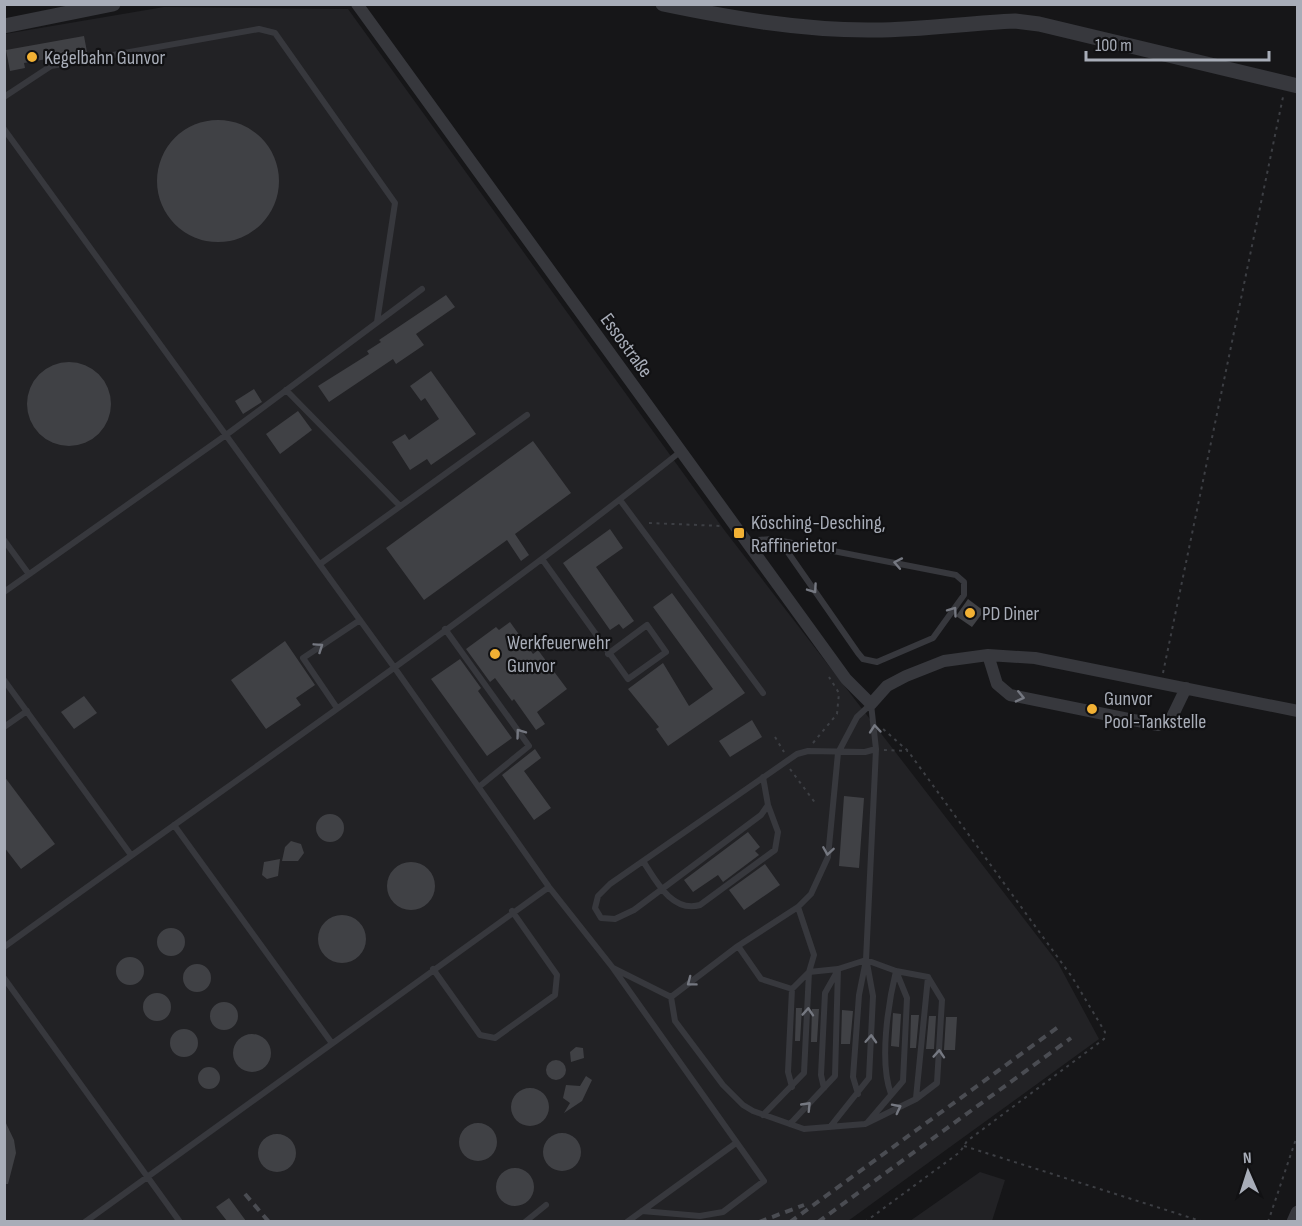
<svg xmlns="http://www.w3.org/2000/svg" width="1302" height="1226" font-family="'Sofia Sans Condensed',sans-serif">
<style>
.built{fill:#222225}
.building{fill:#404145}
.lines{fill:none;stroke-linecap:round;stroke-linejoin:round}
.path{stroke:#3d3f44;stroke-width:2;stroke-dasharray:3 4.5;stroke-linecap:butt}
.service{stroke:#37383d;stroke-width:6}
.minor{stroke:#37383d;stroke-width:12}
.tertiary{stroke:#37383d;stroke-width:15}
.rail{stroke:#4a4c52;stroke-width:4;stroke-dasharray:8 6;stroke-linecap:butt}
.oneway{stroke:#757881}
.poi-dot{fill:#f2b134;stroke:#111113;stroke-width:2}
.labels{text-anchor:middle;stroke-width:4.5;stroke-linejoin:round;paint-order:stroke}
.poi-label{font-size:20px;fill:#a8adb8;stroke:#111113;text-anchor:start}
.street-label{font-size:20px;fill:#a8adb8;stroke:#111113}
</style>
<rect width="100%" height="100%" fill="#161618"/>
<path class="built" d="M 164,7 L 348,9 L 725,531 L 1058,963 L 1099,1039 L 848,1221 L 5,1222 L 5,34 Z
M 980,1172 L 1005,1180 L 992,1221 L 910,1221 Z"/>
<path class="building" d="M 84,36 L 87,52 L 24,63 L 25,68 L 10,71 L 6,50 Z
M157 181a61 61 0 1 1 122 0a61 61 0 1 1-122 0Z
M 446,295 L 455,307 L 416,334 L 424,345 L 396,364 L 393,359 L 329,402 L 318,386 L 369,354 L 367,351 L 381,342 L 379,340 Z
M27 404a42 42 0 1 1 84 0a42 42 0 1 1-84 0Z
M 431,371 L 476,434 L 431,465 L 427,459 L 410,470 L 392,442 L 405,434 L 409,440 L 439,419 L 425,398 L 421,401 L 410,386 Z
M 254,389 L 262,402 L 243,414 L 235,401 Z
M 298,411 L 312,430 L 280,454 L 266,434 Z
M 533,441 L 571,493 L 515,534 L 529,555 L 521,561 L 507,540 L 424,600 L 386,548 Z
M 610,529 L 623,548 L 596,567 L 634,621 L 623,629 L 619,624 L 610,630 L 563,563 Z
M 672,593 L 745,693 L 668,746 L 656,729 L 659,727 L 628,689 L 663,663 L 689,706 L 713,689 L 653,607 Z
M 968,599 L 984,611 L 972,627 L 956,616 Z
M 510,622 L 533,654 L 538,650 L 567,689 L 537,712 L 545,724 L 536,730 L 514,699 L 512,701 L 495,678 L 490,682 L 466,649 L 496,627 L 499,630 Z
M 285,641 L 315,685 L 296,698 L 301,705 L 266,729 L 231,680 Z
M 460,659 L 481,688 L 478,691 L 512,738 L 487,756 L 431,679 Z
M 84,696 L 97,713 L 74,729 L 61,712 Z
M 752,720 L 762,737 L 730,757 L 719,741 Z
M 535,749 L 541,758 L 524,771 L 551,808 L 534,820 L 502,775 Z
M 4,776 L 55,844 L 21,869 L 4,847 Z
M 844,796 L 864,798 L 859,868 L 839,866 Z
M316 828a14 14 0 1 1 28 0a14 14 0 1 1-28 0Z
M 748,832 L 760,847 L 755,851 L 759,855 L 723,882 L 718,875 L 693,892 L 684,880 Z
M 291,841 L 301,844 L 304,853 L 298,861 L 282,861 L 285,847 Z
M 280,859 L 278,876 L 267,879 L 262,875 L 264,862 Z
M387 886a24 24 0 1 1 48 0a24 24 0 1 1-48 0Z
M 765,864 L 780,885 L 744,910 L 729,890 Z
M318 939a24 24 0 1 1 48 0a24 24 0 1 1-48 0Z
M157 942a14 14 0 1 1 28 0a14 14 0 1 1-28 0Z
M116 971a14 14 0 1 1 28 0a14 14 0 1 1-28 0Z
M183 978a14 14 0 1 1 28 0a14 14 0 1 1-28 0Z
M143 1007a14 14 0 1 1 28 0a14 14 0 1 1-28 0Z
M210 1016a14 14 0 1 1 28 0a14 14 0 1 1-28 0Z
M 796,1008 L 802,1008 L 800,1041 L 795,1041 Z
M 812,1009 L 819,1009 L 817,1042 L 811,1042 Z
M 842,1010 L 853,1011 L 850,1044 L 841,1044 Z
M 893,1013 L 901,1014 L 899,1047 L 891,1046 Z
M 911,1015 L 919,1015 L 916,1048 L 910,1048 Z
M 929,1016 L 936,1016 L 934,1049 L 926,1049 Z
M 946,1017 L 957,1017 L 955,1050 L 944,1050 Z
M170 1043a14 14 0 1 1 28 0a14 14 0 1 1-28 0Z
M233 1053a19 19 0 1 1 38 0a19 19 0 1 1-38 0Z
M 576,1047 L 583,1048 L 584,1058 L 571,1062 L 570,1052 Z
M546 1070a10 10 0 1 1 20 0a10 10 0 1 1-20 0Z
M198 1078a11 11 0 1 1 22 0a11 11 0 1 1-22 0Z
M 586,1076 L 592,1080 L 582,1101 L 564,1113 L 570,1103 L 563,1098 L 566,1085 L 580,1086 Z
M511 1107a19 19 0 1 1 38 0a19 19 0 1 1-38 0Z
M 4,1119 L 14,1140 L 16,1153 L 8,1184 L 4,1184 Z
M459 1142a19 19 0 1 1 38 0a19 19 0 1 1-38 0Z
M543 1152a19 19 0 1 1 38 0a19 19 0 1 1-38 0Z
M258 1153a19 19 0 1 1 38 0a19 19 0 1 1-38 0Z
M496 1187a19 19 0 1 1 38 0a19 19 0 1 1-38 0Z
M 229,1198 L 246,1221 L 227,1221 L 216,1207 Z"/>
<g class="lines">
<path class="path" d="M 649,523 L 721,526
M 1163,673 L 1283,97
M 775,737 L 784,752
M 813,743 L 837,714 L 839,693 L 829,677
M 884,750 L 908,751
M 790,769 L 816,804
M 964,1146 L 1204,1222
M 865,1222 L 960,1152 L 967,1141 L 1104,1039 L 1105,1032 L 1072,977 L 908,751 L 882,728
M 1268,1222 L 1298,1133"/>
<path class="service" d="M 4,97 L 51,66 L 259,29 L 275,33 L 395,203 L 377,322
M 4,129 L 394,667 L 549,887 L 613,968 L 764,1181 L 723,1212 L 700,1216 L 642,1211
M 286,390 L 400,506
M 620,500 L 763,693
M 4,540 L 28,573
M 745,541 L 772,539 L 956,575 L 964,582 L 964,595 L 933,638 L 877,662 L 863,659 L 858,653 L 780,541
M 542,559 L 628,679 L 666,652 L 647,625 L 608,654
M 320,564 L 527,415
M 4,592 L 226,435 L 422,289
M 445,629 L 529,746 L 480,786
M 4,680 L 131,855
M 337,708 L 303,658 L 360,620
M 4,727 L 27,711
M 763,777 L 768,805 L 761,815 L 634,910 L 615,919 L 601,918 L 595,908 L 598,896 L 610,884 L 797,754 L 808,751 L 865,752 L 876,749
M 174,825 L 331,1042
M 643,861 C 656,881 672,913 700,905 L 775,850 L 778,832 L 768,805
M 738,946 L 761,979 L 792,989
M 4,947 C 230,783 462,626 680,452
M 613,968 L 671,997
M 433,969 L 480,1035 L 495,1038 L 555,995 L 557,975 L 512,911
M 4,978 L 180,1222
M 792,1087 L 788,1072 L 792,989 L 809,972 L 838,969 L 866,960 L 896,971 L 928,977 L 942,1000 L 937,1083 L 916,1099 L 865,1124 L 804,1129 L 753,1111 L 743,1105 L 723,1085 L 675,1021 L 671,997 L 738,946 L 798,907 L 811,894 L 828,857 L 838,753 L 857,717 L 871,704
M 824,1088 L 821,1075 L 825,993 L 838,970
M 858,1094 L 853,1077 L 859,995 L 866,960 L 876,749 L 871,704
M 891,1094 C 879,1062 888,1004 896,971
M 916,1098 L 928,977
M 763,1115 L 804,1073 L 809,972 L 814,955 L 798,907
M 868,1122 L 903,1081 L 907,998 L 896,971
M 790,1124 L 835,1076 L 838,969
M 830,1127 L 869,1078 L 873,996 L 867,963
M 85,1222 L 549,887
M 525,1222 L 546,1205
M 627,1222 L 736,1143"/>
<path class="minor" d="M 357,4 L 846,679 L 871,704 L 887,686 L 906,676 L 944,661 L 988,655 L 1035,658 L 1298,711
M 988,655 L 997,684 L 1010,695 L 1158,725 L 1171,719 L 1186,688"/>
<path class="tertiary" d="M 663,4 C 730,18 800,30 868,30 C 917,31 966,23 1015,21 L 1039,24 L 1298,86
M 4,26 L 113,4
M 1294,1222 L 1298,1213"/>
<path class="rail" d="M 245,1194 L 269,1222
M 759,1222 L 804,1205
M 790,1222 L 1061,1025
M 818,1222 L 1071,1038"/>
</g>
<defs><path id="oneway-chevron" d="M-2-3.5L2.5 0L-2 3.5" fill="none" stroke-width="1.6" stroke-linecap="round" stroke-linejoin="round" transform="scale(1.5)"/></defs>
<g class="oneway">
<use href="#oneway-chevron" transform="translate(898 563) rotate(-169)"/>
<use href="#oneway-chevron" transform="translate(813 589) rotate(55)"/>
<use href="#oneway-chevron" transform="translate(953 611) rotate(-54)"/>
<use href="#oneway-chevron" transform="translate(319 647) rotate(-34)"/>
<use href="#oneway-chevron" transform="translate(1020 697) rotate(13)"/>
<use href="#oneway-chevron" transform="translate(875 729) rotate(-95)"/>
<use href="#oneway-chevron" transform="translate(520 733) rotate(-126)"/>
<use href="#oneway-chevron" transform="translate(828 851) rotate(99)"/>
<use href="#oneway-chevron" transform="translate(691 982) rotate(143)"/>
<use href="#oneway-chevron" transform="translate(808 1012) rotate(-86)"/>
<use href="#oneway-chevron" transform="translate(871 1039) rotate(-87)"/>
<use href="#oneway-chevron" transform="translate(939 1054) rotate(-86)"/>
<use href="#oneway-chevron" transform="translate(807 1106) rotate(-46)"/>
<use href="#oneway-chevron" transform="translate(897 1108) rotate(-27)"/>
</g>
<g class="poi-dot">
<circle cx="32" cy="57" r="6"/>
<rect x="733" y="527" width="12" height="12" rx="3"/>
<circle cx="970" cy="613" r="6"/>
<circle cx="495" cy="654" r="6"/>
<circle cx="1092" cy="709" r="6"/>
</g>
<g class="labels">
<g class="poi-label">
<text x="44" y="64">Kegelbahn Gunvor</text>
<text x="751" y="529">Kösching-Desching,<tspan x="751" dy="23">Raffinerietor</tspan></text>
<text x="982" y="620">PD Diner</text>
<text x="507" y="649">Werkfeuerwehr<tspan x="507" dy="23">Gunvor</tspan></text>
<text x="1104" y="705">Gunvor<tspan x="1104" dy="23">Pool-Tankstelle</tspan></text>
</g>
<g class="street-label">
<text transform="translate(627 345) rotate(54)" y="7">Essostraße</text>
</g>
</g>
<rect width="1302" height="1226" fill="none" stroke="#a8adb8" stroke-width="12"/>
<g transform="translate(1248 1172) rotate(357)" stroke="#111113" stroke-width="4.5" paint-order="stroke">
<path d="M0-4.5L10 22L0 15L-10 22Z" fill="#a8adb8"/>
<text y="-9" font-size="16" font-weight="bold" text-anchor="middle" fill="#a8adb8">N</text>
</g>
<path d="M1086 51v9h183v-9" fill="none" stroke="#a8adb8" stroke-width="3"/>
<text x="1095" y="51" font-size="18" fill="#a8adb8" stroke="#111113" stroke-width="4.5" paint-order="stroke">100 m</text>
</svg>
